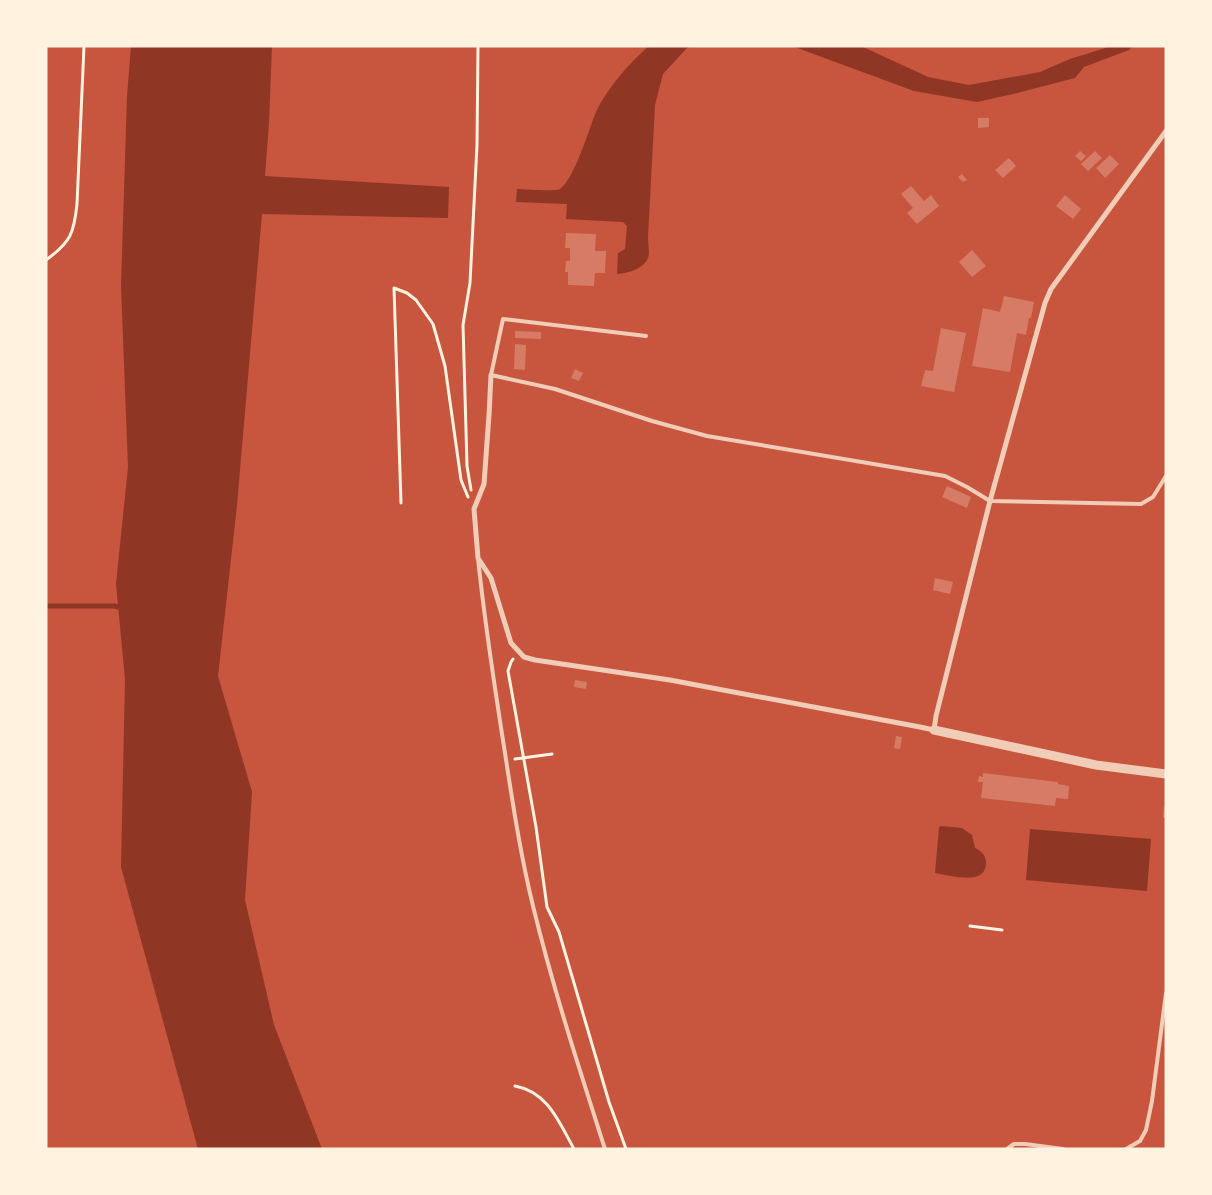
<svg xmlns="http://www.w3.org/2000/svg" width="1212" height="1195" font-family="'Golos Text',sans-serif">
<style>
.water{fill:#8f3625}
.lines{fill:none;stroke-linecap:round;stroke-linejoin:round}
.stream{stroke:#8f3625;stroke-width:5}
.building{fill:#d67c66}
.path{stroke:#fff3e0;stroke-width:3}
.service{stroke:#f1ccb7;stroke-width:4}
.minor{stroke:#f1ccb7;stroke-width:5}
.tertiary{stroke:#f1ccb7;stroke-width:9}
</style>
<rect width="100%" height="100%" fill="#c8553d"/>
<path class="water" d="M 131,46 L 272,46 L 269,123 L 265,176 L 449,187 L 448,218 L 262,214 L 237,505 L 218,676 L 252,792 L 245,900 L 274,1025 L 322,1149 L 198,1149 L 121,867 L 125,679 L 116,584 L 128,467 L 121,286 L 127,96 Z
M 649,46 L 690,46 L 687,48 L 663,74 L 655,105 L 648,237 C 648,242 649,248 649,254 C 647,268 629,273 617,274 L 618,253 L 625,249 L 627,226 L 623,222 L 566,219 L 567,204 L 516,202 L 517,189 C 526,189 553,192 560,189 C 574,180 589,129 596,112 C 607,89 629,63 649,46 Z
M 792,46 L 861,46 L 928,77 L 969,85 L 1040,72 L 1070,59 L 1112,46 L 1133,46 L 1129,50 L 1084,67 L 1075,78 L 1013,94 L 977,102 L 914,91 Z
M 941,826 L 962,828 L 972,835 L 975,848 C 982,851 986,856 986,863 C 986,887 949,875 935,873 L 939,827 Z
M 1030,829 L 1151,839 L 1147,891 L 1026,880 Z"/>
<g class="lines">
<path class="stream" d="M 46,606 L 114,606 L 123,608"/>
</g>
<path class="building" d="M 978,118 L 989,118 L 989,127 L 978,128 Z
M 1080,151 L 1086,156 L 1081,161 L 1075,156 Z
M 1095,151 L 1102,158 L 1088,171 L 1081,164 Z
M 1110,155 L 1119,164 L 1105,178 L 1096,168 Z
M 1009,158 L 1016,166 L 1003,178 L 995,170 Z
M 962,174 L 967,180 L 963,182 L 958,177 Z
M 911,186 L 924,201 L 931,195 L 939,206 L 917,224 L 907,213 L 913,208 L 901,194 Z
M 1065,195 L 1081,209 L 1073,219 L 1056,206 Z
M 566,233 L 596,234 L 595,251 L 606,251 L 605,273 L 595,273 L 594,286 L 568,285 L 568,272 L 565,272 L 566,261 L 570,261 L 570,248 L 565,248 Z
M 972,250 L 986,266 L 972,277 L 959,262 Z
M 1004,296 L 1034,302 L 1031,318 L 1029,318 L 1026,335 L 1017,333 L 1010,372 L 972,366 L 983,308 L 1000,312 Z
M 941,328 L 966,333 L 954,392 L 921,386 L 925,370 L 933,371 Z
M 515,331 L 541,332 L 541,339 L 515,338 Z
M 515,344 L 526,345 L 525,370 L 514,369 Z
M 575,369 L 583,373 L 579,381 L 571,378 Z
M 947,486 L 971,497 L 967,508 L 942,497 Z
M 935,578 L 953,582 L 950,594 L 933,590 Z
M 575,680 L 587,682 L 586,689 L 574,687 Z
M 896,736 L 902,737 L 900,749 L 894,748 Z
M 983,773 L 1058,782 L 1058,784 L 1069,786 L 1068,799 L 1056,798 L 1055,806 L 981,798 L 983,782 L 978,782 L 979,776 L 983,777 Z
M 1164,806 L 1166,807 L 1166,818 L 1163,818 Z"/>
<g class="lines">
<path class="path" d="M 46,260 C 71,242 74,233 77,204 L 84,46
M 471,490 L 467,466 L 463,325 L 470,283 L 477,145 L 478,46
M 401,503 L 394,288 L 407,293 L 416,300 L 433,324 L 445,366 L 461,480 L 468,497
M 513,659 L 511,662 L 508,671 L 536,827 L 547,907 L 559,932 L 609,1102 L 626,1149
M 515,759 L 552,754
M 970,926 L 1002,930
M 515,1086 C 548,1092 559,1122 574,1149"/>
<path class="service" d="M 646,336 L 503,319 L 491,375 L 555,389 L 652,421 L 707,436 L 945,476 L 967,487 L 990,501 L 1141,504 L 1153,497 L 1166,476
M 478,558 C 484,617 493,676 502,734 C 511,791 519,849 533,906 C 553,988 579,1068 605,1149
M 1007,1149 L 1014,1144 L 1025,1144 L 1063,1149
M 1126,1149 L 1140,1141 L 1146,1130 L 1152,1101 L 1166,993"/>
<path class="minor" d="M 491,375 L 489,415 L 484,484 L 474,509 L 478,558 L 491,578 L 511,643 L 524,657 L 535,660 L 670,680 L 920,727 L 934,730 L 936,716 L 990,501 L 1045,303 L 1051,289 L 1166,131"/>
<path class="tertiary" d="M 934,730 L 1096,765 L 1166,774"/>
</g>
<rect width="1212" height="1195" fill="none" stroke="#fff3e0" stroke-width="95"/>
</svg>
